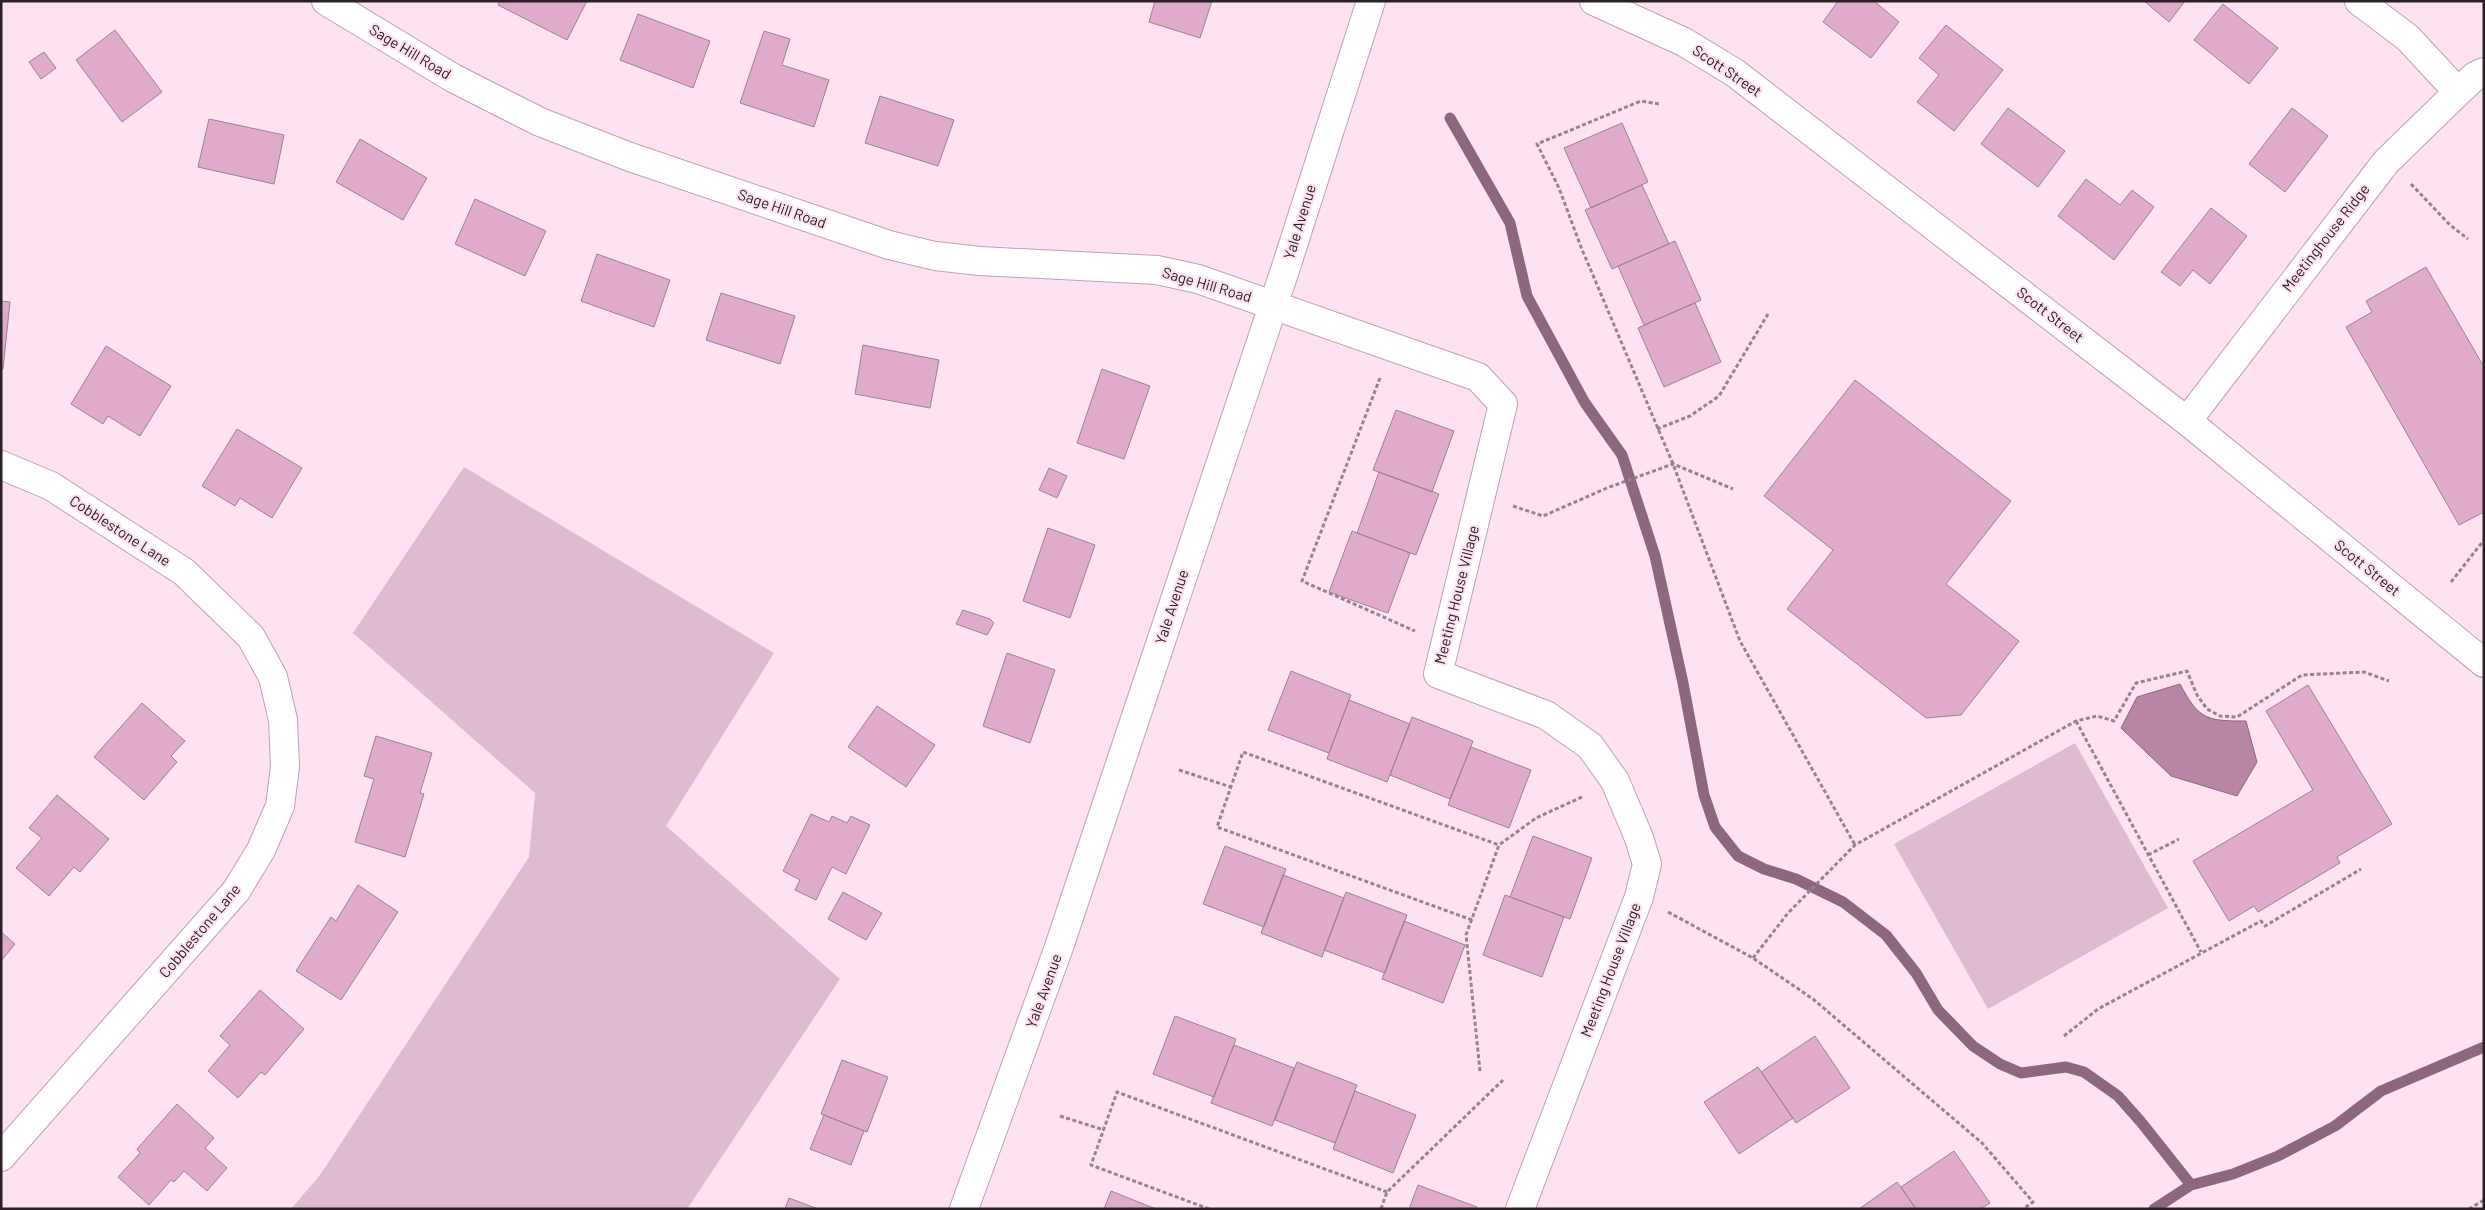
<svg xmlns="http://www.w3.org/2000/svg" width="2485" height="1210" font-family="Barlow,sans-serif">
<style>
.green{fill:#dfbbd0}
.water{fill:#b985a4;stroke:#8e677e}
.lines{fill:none;stroke-linecap:round;stroke-linejoin:round}
.stream{stroke:#8e677e;stroke-width:11}
.building{fill:#e0aacb;stroke:#9c8291}
.minor-casing{stroke:#bda2b2;stroke-width:30}
.secondary-casing{stroke:#bda2b2;stroke-width:30}
.path{stroke:#96838e;stroke-width:3;stroke-dasharray:4 2.5;stroke-linecap:butt}
.minor{stroke:#fff;stroke-width:28}
.secondary{stroke:#fff;stroke-width:28}
.labels{text-anchor:middle;stroke-width:4.5;stroke-linejoin:round;paint-order:stroke}
.street-label{font-size:15px;fill:#2a2026;stroke:#fee2f2}
</style>
<rect width="100%" height="100%" fill="#fee2f2"/>
<path class="green" d="M 464,467 L 774,653 L 666,826 L 840,979 L 687,1209 L 291,1209 L 320,1175 L 529,857 L 535,793 L 353,633 Z
M 2075,743 L 2168,908 L 1988,1009 L 1894,844 Z"/>
<path class="water" d="M 2180,684 C 2199,720 2207,721 2246,721 L 2257,762 L 2237,796 L 2171,776 L 2121,728 L 2137,697 Z"/>
<g class="lines">
<path class="stream" d="M 1450,118 L 1510,223 L 1527,296 L 1585,403 L 1622,455 L 1655,556 L 1683,683 L 1704,795 L 1715,827 L 1738,856 L 1764,869 L 1796,879 L 1843,902 L 1886,935 L 1916,973 L 1938,1010 L 1973,1046 L 2000,1064 L 2021,1073 L 2066,1067 L 2084,1072 L 2118,1096 L 2141,1122 L 2191,1185
M 2154,1209 L 2191,1185 L 2233,1174 L 2278,1156 L 2335,1126 L 2381,1091 L 2484,1047"/>
</g>
<path class="building" d="M 500,1 L 587,1 L 567,40 L 498,5 Z
M 1155,1 L 1212,1 L 1200,38 L 1149,22 Z
M 1838,1 L 1874,1 L 1899,22 L 1871,58 L 1823,22 Z
M 2144,1 L 2185,1 L 2169,22 Z
M 2223,4 L 2278,48 L 2249,84 L 2194,40 Z
M 638,14 L 710,41 L 693,88 L 620,60 Z
M 1946,25 L 2003,70 L 1954,131 L 1917,102 L 1939,75 L 1919,58 Z
M 115,30 L 162,92 L 122,122 L 76,60 Z
M 764,31 L 790,39 L 782,65 L 829,80 L 814,127 L 740,103 Z
M 44,52 L 56,68 L 41,79 L 29,62 Z
M 880,96 L 954,120 L 938,166 L 865,143 Z
M 2008,108 L 2065,151 L 2038,187 L 1981,144 Z
M 2292,108 L 2328,136 L 2285,192 L 2249,164 Z
M 209,119 L 284,135 L 274,184 L 198,167 Z
M 1622,123 L 1648,182 L 1591,208 L 1564,148 Z
M 360,139 L 427,178 L 403,220 L 336,182 Z
M 2086,179 L 2120,205 L 2132,190 L 2154,207 L 2114,260 L 2058,216 Z
M 1642,185 L 1669,244 L 1612,269 L 1585,210 Z
M 475,199 L 546,231 L 525,276 L 455,244 Z
M 2211,208 L 2247,236 L 2210,284 L 2193,270 L 2180,286 L 2161,272 Z
M 1675,241 L 1701,300 L 1644,325 L 1618,266 Z
M 597,254 L 670,280 L 654,327 L 581,301 Z
M 2426,267 L 2484,367 L 2484,512 L 2459,525 L 2346,327 L 2372,312 L 2366,301 Z
M 721,293 L 795,316 L 780,364 L 706,340 Z
M 1,301 L 10,302 L 3,369 L 1,369 Z
M 1695,303 L 1721,362 L 1664,387 L 1638,328 Z
M 863,345 L 939,360 L 930,408 L 855,394 Z
M 106,346 L 171,386 L 140,436 L 108,416 L 103,424 L 71,404 Z
M 1102,369 L 1150,386 L 1124,459 L 1077,443 Z
M 1855,380 L 2011,501 L 1946,584 L 2019,641 L 1961,715 L 1926,718 L 1787,609 L 1833,550 L 1764,496 Z
M 1396,410 L 1454,431 L 1432,492 L 1373,470 Z
M 237,429 L 302,468 L 272,518 L 240,498 L 235,506 L 202,486 Z
M 1049,468 L 1067,476 L 1057,498 L 1039,490 Z
M 1379,472 L 1439,494 L 1416,555 L 1357,533 Z
M 1048,528 L 1095,545 L 1070,618 L 1023,601 Z
M 1352,531 L 1410,553 L 1388,613 L 1329,592 Z
M 963,610 L 990,619 L 994,623 L 987,635 L 956,624 Z
M 1007,653 L 1055,670 L 1030,743 L 983,726 Z
M 1291,671 L 1351,695 L 1329,753 L 1268,730 Z
M 2308,685 L 2392,824 L 2337,857 L 2340,863 L 2258,912 L 2254,906 L 2229,921 L 2193,861 L 2313,790 L 2266,711 Z
M 1349,700 L 1410,724 L 1387,782 L 1327,759 Z
M 142,703 L 185,741 L 171,756 L 177,762 L 144,800 L 94,757 Z
M 877,706 L 935,745 L 906,787 L 848,747 Z
M 1412,717 L 1473,741 L 1450,799 L 1390,775 Z
M 376,736 L 432,753 L 420,793 L 424,794 L 405,857 L 355,842 L 374,779 L 364,776 Z
M 1471,747 L 1531,770 L 1509,828 L 1448,805 Z
M 57,795 L 109,839 L 80,872 L 74,867 L 49,896 L 16,868 L 42,838 L 29,828 Z
M 811,814 L 829,822 L 832,816 L 847,823 L 851,816 L 870,825 L 846,874 L 832,867 L 816,900 L 795,890 L 800,880 L 783,871 Z
M 1533,836 L 1592,858 L 1570,919 L 1510,897 Z
M 1225,846 L 1286,869 L 1264,927 L 1203,904 Z
M 1283,875 L 1344,898 L 1322,957 L 1261,933 Z
M 358,885 L 398,912 L 341,1000 L 296,971 L 331,917 L 336,921 Z
M 843,892 L 882,913 L 866,940 L 828,919 Z
M 1346,892 L 1407,915 L 1385,973 L 1324,950 Z
M 1505,895 L 1564,917 L 1542,977 L 1483,955 Z
M 1404,921 L 1465,945 L 1443,1003 L 1382,979 Z
M 1,932 L 15,944 L 1,961 Z
M 260,990 L 304,1029 L 265,1075 L 261,1072 L 238,1098 L 208,1071 L 230,1045 L 220,1036 Z
M 1175,1016 L 1236,1039 L 1214,1097 L 1153,1074 Z
M 1815,1036 L 1850,1088 L 1796,1123 L 1761,1072 Z
M 1234,1045 L 1294,1068 L 1272,1126 L 1211,1103 Z
M 842,1060 L 888,1077 L 867,1132 L 821,1114 Z
M 1297,1062 L 1357,1085 L 1335,1143 L 1275,1120 Z
M 1758,1067 L 1793,1118 L 1739,1154 L 1704,1102 Z
M 1355,1091 L 1416,1115 L 1393,1173 L 1333,1149 Z
M 177,1104 L 214,1138 L 205,1148 L 227,1168 L 207,1191 L 184,1171 L 174,1182 L 171,1180 L 149,1205 L 118,1177 L 140,1153 L 137,1149 Z
M 824,1115 L 864,1131 L 851,1165 L 810,1149 Z
M 1954,1151 L 1990,1203 L 1981,1209 L 1916,1209 L 1901,1187 Z
M 1897,1182 L 1916,1209 L 1859,1209 Z
M 1418,1185 L 1477,1207 L 1476,1209 L 1409,1209 Z
M 1111,1191 L 1156,1209 L 1104,1209 Z
M 789,1198 L 818,1209 L 785,1209 Z"/>
<g class="lines">
<g class="minor-casing">
<path id="minor" d="M 326,1 L 453,78 L 540,122 L 630,157 L 889,245 L 935,256 L 980,261 L 1157,270 L 1198,279 L 1478,377 L 1503,404 L 1438,674 L 1546,715 L 1590,746 L 1615,781 L 1639,838 L 1647,864 L 1639,897 L 1520,1209
M 1594,1 L 1684,42 L 1735,73 L 2187,421 L 2484,663
M 2359,1 L 2408,38 L 2458,92
M 2187,421 L 2386,162 L 2458,92 L 2475,76 L 2484,72
M 1,465 L 51,486 L 184,572 L 251,637 L 273,677 L 283,720 L 285,767 L 280,806 L 261,850 L 236,891 L 1,1157"/>
</g>
<g class="secondary-casing">
<path id="secondary" d="M 964,1209 L 1059,947 L 1286,267 L 1371,1"/>
</g>
<path class="path" d="M 1659,104 L 1641,101 L 1537,144 L 1559,188 L 1581,247 L 1673,464 L 1740,641 L 1855,845
M 2411,184 L 2450,225 L 2468,239
M 1380,378 L 1302,581 L 1415,631
M 1657,429 L 1690,416 L 1719,396 L 1768,314
M 1513,506 L 1543,516 L 1607,488 L 1673,464 L 1733,489
M 2451,582 L 2484,540
M 2076,721 L 2201,952
M 1179,770 L 1231,787
M 2148,855 L 2179,839
M 1668,912 L 1753,958 L 1813,999 L 1982,1143 L 2033,1202 L 2023,1209
M 1472,920 L 1217,827 L 1243,752 L 1499,845
M 1753,958 L 1788,913 L 1855,845 L 2076,721 L 2097,716 L 2114,721 L 2136,683 L 2187,671 L 2197,695 L 2207,709 L 2220,716 L 2237,717 L 2302,675 L 2364,672 L 2389,681
M 2064,1036 L 2098,1009 L 2261,921 L 2265,926 L 2361,869
M 1480,1071 L 1466,935 L 1499,845 L 1536,818 L 1584,796
M 1060,1116 L 1104,1130
M 1209,1209 L 1091,1165 L 1117,1092 L 1387,1192
M 1381,1209 L 1387,1192 L 1503,1080
M 2469,1209 L 2484,1200"/>
<use href="#minor" class="minor"/>
<use href="#secondary" class="secondary"/>
</g>
<g class="labels">
<g class="street-label">
<text transform="translate(410 52) rotate(31)" y="5">Sage Hill Road</text>
<text transform="translate(1727 71) rotate(34)" y="5">Scott Street</text>
<text transform="translate(782 209) rotate(19)" y="5">Sage Hill Road</text>
<text transform="translate(1300 222) rotate(-73)" y="5">Yale Avenue</text>
<text transform="translate(2326 238) rotate(-52)" y="5">Meetinghouse Ridge</text>
<text transform="translate(1207 285) rotate(16)" y="5">Sage Hill Road</text>
<text transform="translate(2050 315) rotate(38)" y="5">Scott Street</text>
<text transform="translate(120 531) rotate(33)" y="5">Cobblestone Lane</text>
<text transform="translate(2367 568) rotate(39)" y="5">Scott Street</text>
<text transform="translate(1457 595) rotate(-76)" y="5">Meeting House Village</text>
<text transform="translate(1172 607) rotate(-72)" y="5">Yale Avenue</text>
<text transform="translate(200 931) rotate(-50)" y="5">Cobblestone Lane</text>
<text transform="translate(1611 970) rotate(-69)" y="5">Meeting House Village</text>
<text transform="translate(1044 991) rotate(-70)" y="5">Yale Avenue</text>
</g>
</g>
<rect width="2485" height="1210" fill="none" stroke="#2a2026" stroke-width="5"/>
</svg>
